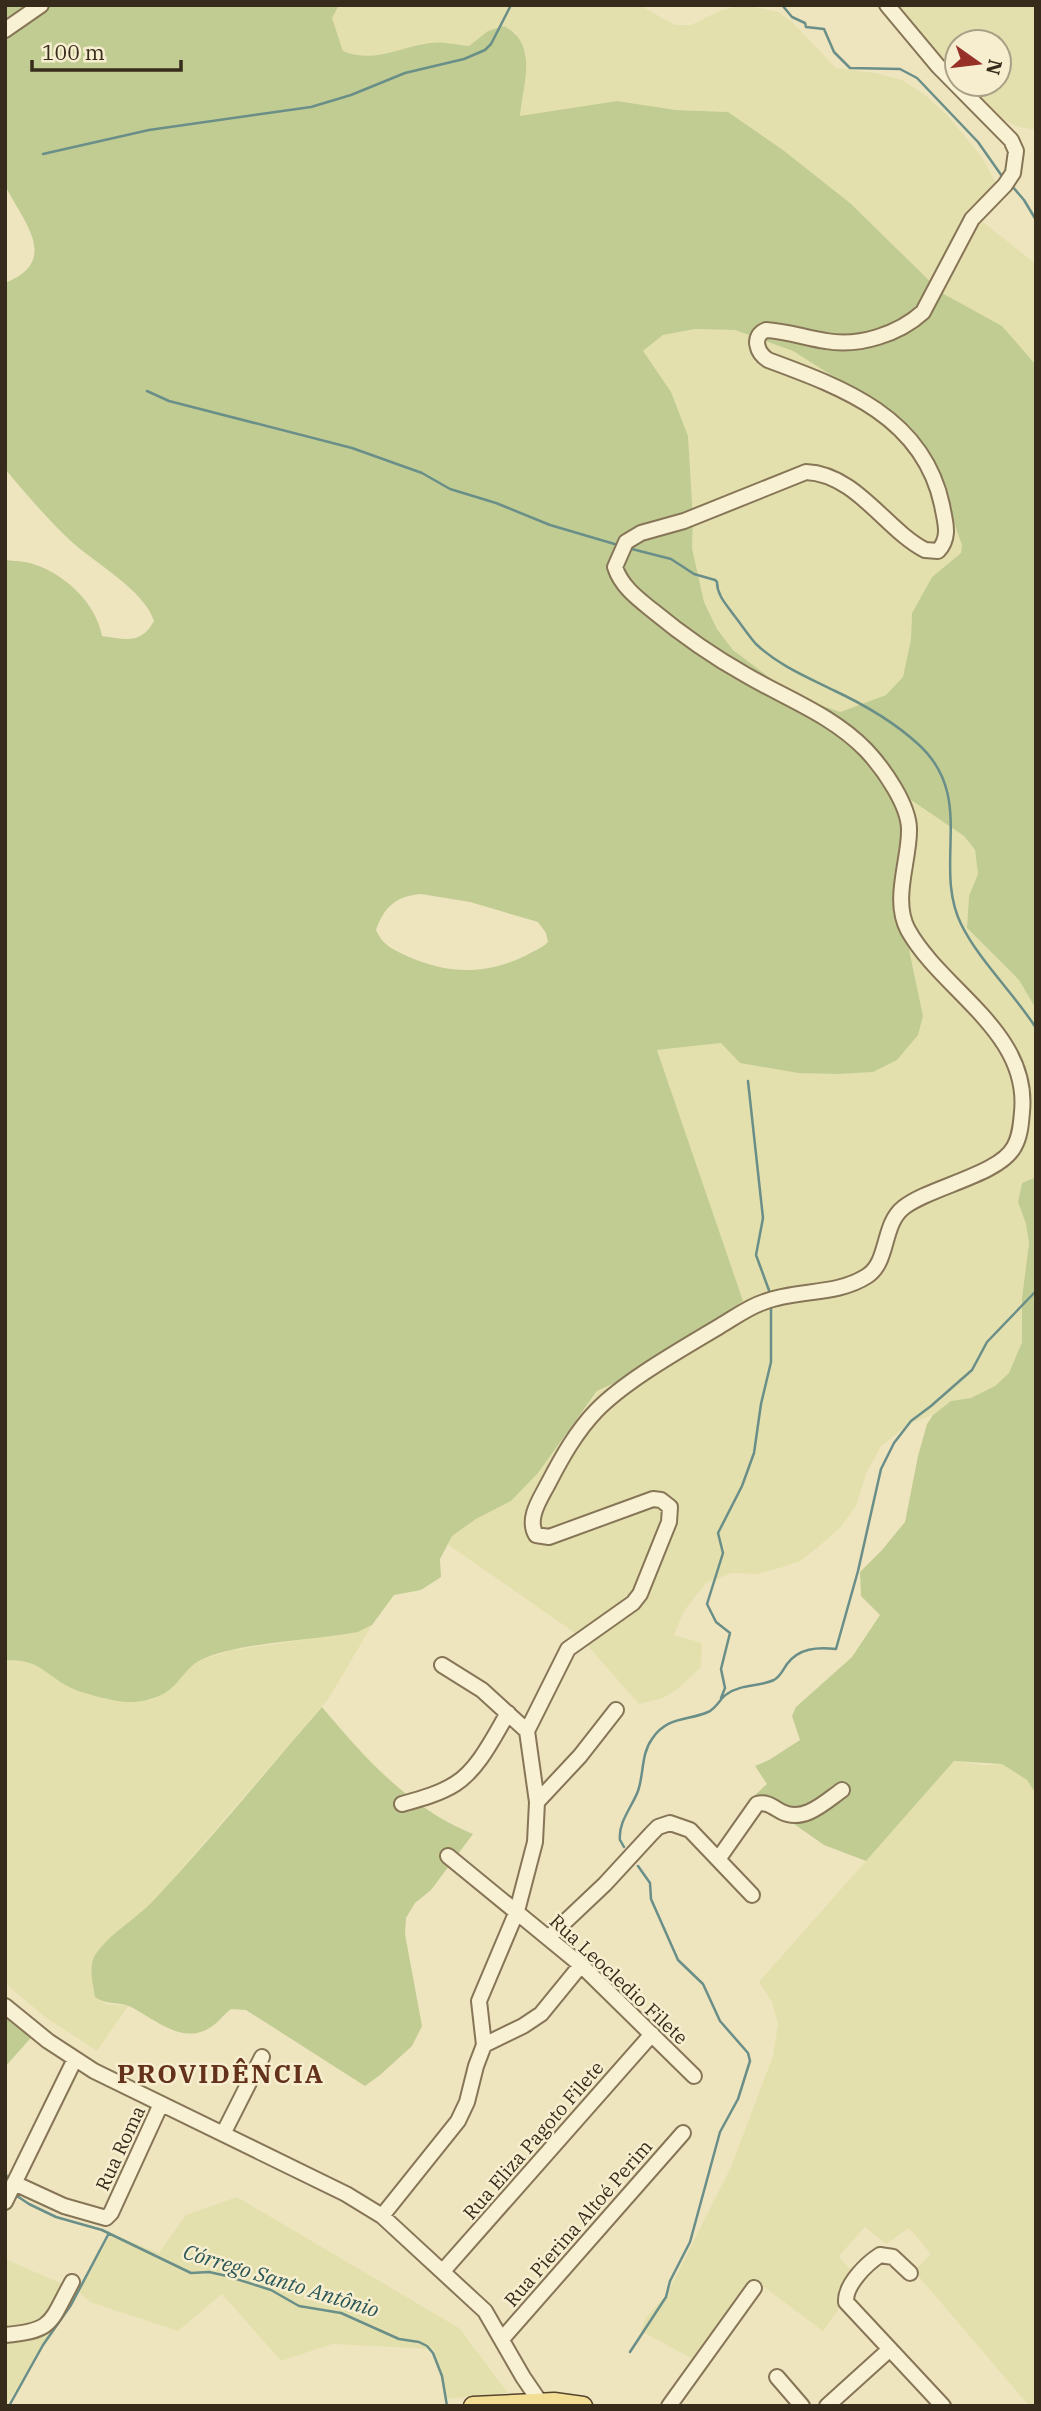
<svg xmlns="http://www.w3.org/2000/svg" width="1041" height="2411" font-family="'IBM Plex Serif',serif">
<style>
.farmland{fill:#e4e0ad}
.green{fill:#c1cc93;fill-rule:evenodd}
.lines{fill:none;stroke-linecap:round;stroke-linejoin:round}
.stream{stroke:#6a8e88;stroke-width:2.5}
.minor-casing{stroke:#877557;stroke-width:18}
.major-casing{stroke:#55432c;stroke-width:21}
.minor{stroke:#f9f1d3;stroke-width:14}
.major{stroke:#f3de96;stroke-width:18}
.labels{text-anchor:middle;stroke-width:5;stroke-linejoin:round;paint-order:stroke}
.street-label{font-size:19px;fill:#372b1c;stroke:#f6eecf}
.water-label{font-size:21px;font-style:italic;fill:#2b5657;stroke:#f6eecf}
.district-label{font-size:26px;font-weight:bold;letter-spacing:2px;fill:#64311b;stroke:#f6eecf}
</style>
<rect width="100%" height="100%" fill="#eee5bf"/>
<path class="farmland" d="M 339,5 L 639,5 L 675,25 L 691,25 L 719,11 L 734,7 L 750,6 L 778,12 L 792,22 L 836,68 L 876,73 L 902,80 L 924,94 L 947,115 L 982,157 L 1000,191 L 979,219 L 1036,264 L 1036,365 L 1002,326 L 942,293 L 850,203 L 783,150 L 728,112 L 676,110 L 617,101 L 520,117 L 526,75 L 526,53 L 516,33 L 504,26 L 488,31 L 469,46 L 408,48 L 376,56 L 354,56 L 343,51 L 331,17 Z
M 890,5 L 1036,5 L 1036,130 L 1019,127 L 1000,119 L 967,84 L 999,84 L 999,42 L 957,42 L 957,73 L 922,43 Z
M 695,329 L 735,330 L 793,351 L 847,385 L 895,421 L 939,490 L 952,516 L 962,545 L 961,553 L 932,577 L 912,613 L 911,639 L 903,678 L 886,695 L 840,712 L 824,708 L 774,681 L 752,666 L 733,650 L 717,629 L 704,602 L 692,548 L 693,520 L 643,351 L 663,335 Z
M 897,781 L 911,800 L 964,836 L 975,851 L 978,874 L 969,896 L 967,928 L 1019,980 L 1036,1009 L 1036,1177 L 1022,1183 L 1018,1202 L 1026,1224 L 1029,1243 L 1022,1298 L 1022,1342 L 1009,1373 L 995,1386 L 971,1399 L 951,1401 L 933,1415 L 909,1424 L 881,1446 L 866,1474 L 856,1506 L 840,1528 L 817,1548 L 800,1561 L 783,1567 L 758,1574 L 732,1573 L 706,1583 L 684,1611 L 674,1635 L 702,1643 L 701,1667 L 679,1688 L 663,1698 L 639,1704 L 578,1635 L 447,1544 L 452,1536 L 476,1519 L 511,1501 L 538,1473 L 598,1391 L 617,1383 L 742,1300 L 657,1050 L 722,1043 L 740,1063 L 798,1073 L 923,1016 L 901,910 L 911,876 L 911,849 Z
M 372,1625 L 329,1698 L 152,1903 L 105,1944 L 94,1957 L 91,1967 L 95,1997 L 106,2004 L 128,2006 L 97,2051 L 45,2017 L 5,1983 L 5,1660 L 33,1662 L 68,1687 L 96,1695 L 125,1702 L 151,1700 L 173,1688 L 185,1670 L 203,1659 L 233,1650 L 358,1632 Z
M 954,1761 L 985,1765 L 1002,1764 L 1027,1780 L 1036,1794 L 1036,2406 L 1029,2406 L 914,2271 L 931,2254 L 909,2228 L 886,2244 L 865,2227 L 839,2256 L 859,2281 L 823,2331 L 756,2281 L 700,2363 L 641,2331 L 646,2317 L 667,2294 L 731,2167 L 773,2056 L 778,2024 L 772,2002 L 759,1982 Z
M 237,2197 L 459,2328 L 508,2393 L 446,2399 L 434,2349 L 332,2344 L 281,2361 L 222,2294 L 178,2331 L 90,2302 L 79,2292 L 5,2406 L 5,2259 L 79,2291 L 111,2234 L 159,2253 L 186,2215 Z"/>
<path class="green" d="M 5,5 L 339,5 L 332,18 L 343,51 C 373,64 400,47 430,43 C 442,41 457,45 469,46 L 488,31 L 504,26 C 539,44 523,84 520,116 L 617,101 L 676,110 L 728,112 L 783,150 L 850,203 L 942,293 L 1002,326 L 1036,365 L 1036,1009 L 1019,980 L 967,928 L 969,896 L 978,874 L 975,850 L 964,836 L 911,800 L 899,783 L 911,849 L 911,876 L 901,911 L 923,1016 L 918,1035 L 897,1060 L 873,1072 L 837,1074 L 798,1073 L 740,1063 L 721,1043 L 657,1050 L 743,1301 L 643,1370 L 597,1391 L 538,1473 L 511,1501 L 476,1519 L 452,1536 L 440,1559 L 441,1577 L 421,1590 L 394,1595 L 372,1625 L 358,1632 C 310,1641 249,1641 205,1658 C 190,1664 184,1675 174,1686 C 162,1698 141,1703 124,1702 C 110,1700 80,1693 67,1686 C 41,1671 40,1660 5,1660 L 5,560 C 14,561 24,561 33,564 C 65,574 96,603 102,636 C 125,639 141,645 154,621 C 144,590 96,564 72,542 C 48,520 26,494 5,469 L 5,283 C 62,260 22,221 5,185 ZM 695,329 L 735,330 L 793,351 L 847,385 L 895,421 L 939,490 L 952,517 L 962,545 L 961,553 L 932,577 L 912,613 L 911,639 L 903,677 L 886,695 L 840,712 L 809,701 L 774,681 L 733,650 L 717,629 L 704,602 L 692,548 L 693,520 L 688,436 L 671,392 L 643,351 L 663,335 ZM 421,894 L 470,902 L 538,922 L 546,933 L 548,942 C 541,949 533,951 525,956 C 485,975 449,974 409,957 C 394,950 383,946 376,930 C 384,907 396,896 421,894 Z
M 1036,1177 L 1036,1794 L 1027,1780 L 1002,1764 L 954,1761 L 866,1861 L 824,1845 L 754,1796 L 767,1784 L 755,1766 L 769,1760 L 800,1740 L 792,1716 L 796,1707 L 852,1657 L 880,1615 L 861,1596 L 860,1572 L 882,1550 L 905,1522 L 918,1456 L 927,1424 L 933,1415 L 951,1401 L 971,1398 L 995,1386 L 1009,1373 L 1022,1342 L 1022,1298 L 1029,1243 L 1026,1224 L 1018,1202 L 1022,1183 Z
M 322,1707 C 364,1757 410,1809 473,1834 L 431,1890 L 415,1903 L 406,1918 L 405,1934 L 422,2026 L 412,2046 L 380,2075 L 365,2086 L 246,2010 L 231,2009 C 223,2015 218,2023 211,2027 C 183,2046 155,2019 131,2007 C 118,2001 108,2006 95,1997 C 93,1983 88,1967 95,1955 C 110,1933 136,1919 154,1900 C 212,1838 266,1771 322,1707 Z
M 5,2008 L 36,2032 L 5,2067 Z"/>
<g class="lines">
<path class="stream" d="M 782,5 L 792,17 L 805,23 L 806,27 L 824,29 L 834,52 L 850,68 L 900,69 L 917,78 L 978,142 L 1004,179
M 43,154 L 149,130 L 311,107 L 351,95 L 405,73 L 464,59 L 485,50 L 491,44 L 511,5
M 1012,186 L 1024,200 L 1036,220
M 147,391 L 169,401 L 352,448 L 422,473 L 450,489 L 496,503 L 550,525 L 618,545
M 628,548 L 671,559 L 694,574 L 715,580 L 717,582 C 717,595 726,604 733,614 C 741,624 748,635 756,644 C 778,665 807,677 833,690 C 863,704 894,722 918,744 C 977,797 932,864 961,924 C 980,962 1013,992 1036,1028
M 748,1081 L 763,1218 L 756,1255 L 770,1293
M 721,1698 L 725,1688 L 721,1669 L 730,1633 L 716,1622 L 707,1604 L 723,1553 L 718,1533 L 742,1486 L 754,1453 L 761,1404 L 771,1362 L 771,1307
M 624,1847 L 620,1840 C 618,1822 632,1807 638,1791 C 644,1774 641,1754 652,1739 C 667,1716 688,1721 708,1712 C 717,1708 720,1698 727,1694 C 741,1684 759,1687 774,1680 C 780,1677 783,1670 787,1664 C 799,1648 817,1647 836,1649 L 858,1571 L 881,1469 L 894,1443 L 911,1421 L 931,1406 L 972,1370 L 987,1342 L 1036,1291
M 5,2172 L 9,2182
M 14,2194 L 29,2204 L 56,2217 L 102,2230 L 191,2273 L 209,2272 L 227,2276 L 271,2290 L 299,2306 L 341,2313 L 399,2339 L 419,2342 L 427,2346 L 433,2353 L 442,2376 L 447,2406
M 630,2352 L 666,2297 L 670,2281 L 690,2242 L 720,2132 L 738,2099 L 750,2061 L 748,2053 L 720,2021 L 703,1984 L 678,1960 L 651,1899 L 650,1883 L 638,1866
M 9,2406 L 43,2345 L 71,2305 L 109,2233"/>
<g class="minor-casing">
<path id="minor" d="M 5,30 L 41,5
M 442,1665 L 482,1690 L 527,1731
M 537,1802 L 580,1756 L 616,1710
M 402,1804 C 420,1799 439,1794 455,1784 C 479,1769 494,1736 508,1713
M 448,1856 L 581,1965 L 694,2076
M 719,1858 L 757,1804 C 767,1801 774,1808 782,1812 C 804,1823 825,1802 842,1790
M 549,1937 L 605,1884 L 652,1833 L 658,1827 L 670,1823 L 690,1830 L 752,1895
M 5,2006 L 48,2041 L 94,2071 L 346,2194 L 382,2216 L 485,2311 L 523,2377 L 540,2402
M 484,2045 L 523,2026 L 541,2014 L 581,1965
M 223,2134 L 262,2057
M 14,2183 L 64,2206 L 106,2218 L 111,2213 L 161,2104
M 5,2202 L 75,2059
M 382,2216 L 458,2121 L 467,2102 L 476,2066 L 484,2045 L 479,2001 L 517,1911 L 535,1842 L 537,1802 L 527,1731 L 568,1649 L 633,1603 L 640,1594 L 669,1522 L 670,1507 L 661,1500 L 653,1499 L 549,1537 L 536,1535 C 526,1518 541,1498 549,1482 C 562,1457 576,1432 596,1411 C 626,1380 682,1349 720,1326 C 734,1318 748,1307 764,1302 C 797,1289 836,1296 867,1276 C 889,1262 882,1225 903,1208 C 929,1187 999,1175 1014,1147 C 1020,1137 1021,1124 1022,1112 C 1030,1032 942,991 908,930 C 892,900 909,862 909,831 C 910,806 883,768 866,750 C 832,715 787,699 746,675 C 712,656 681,634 652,610 C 637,598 621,586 615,567 L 626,542 L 641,533 L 684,521 L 806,472 C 856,474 886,530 925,550 L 938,551 C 951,537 945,522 942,505 C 923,417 844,388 768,360 C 757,353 751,336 766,330 C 786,331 806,338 826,341 C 859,347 899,334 923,312 L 972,219 L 1005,185 L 1013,173 L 1016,151 L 1011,140 L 938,66 L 887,5
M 443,2271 L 652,2034
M 910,2273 L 893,2257 L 880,2255 C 866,2264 845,2285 846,2302 L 943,2406
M 5,2335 C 54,2331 50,2322 72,2282
M 502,2339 L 683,2133
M 777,2377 L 802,2406
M 669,2406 L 754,2288
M 827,2406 L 890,2349"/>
</g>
<g class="major-casing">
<path id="major" d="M 473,2406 L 554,2402 L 583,2406"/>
</g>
<use href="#minor" class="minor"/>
<use href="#major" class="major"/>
</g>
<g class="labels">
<g class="street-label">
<text transform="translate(619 1979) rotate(43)" y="7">Rua Leocledio Filete</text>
<text transform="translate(533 2140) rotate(-49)" y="7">Rua Eliza Pagoto Filete</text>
<text transform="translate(120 2148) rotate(-65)" y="7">Rua Roma</text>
<text transform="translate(578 2223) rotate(-49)" y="7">Rua Pierina Altoé Perim</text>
</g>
<g class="water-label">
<text transform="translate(281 2281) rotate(17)" y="7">Córrego Santo Antônio</text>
</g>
<g class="district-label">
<text x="221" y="2083">PROVIDÊNCIA</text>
</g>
</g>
<rect width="1041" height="2411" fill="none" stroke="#372b1c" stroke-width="14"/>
<g transform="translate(978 63) rotate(104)"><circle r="33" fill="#f6eecf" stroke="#aaa087" stroke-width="2"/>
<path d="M0-5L12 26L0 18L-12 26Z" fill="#973027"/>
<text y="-10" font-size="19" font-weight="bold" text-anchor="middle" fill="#372b1c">N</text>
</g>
<path d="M32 60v10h149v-10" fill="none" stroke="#372b1c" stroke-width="3.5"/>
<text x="42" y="60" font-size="21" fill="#372b1c" stroke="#f6eecf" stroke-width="5" paint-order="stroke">100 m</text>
</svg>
